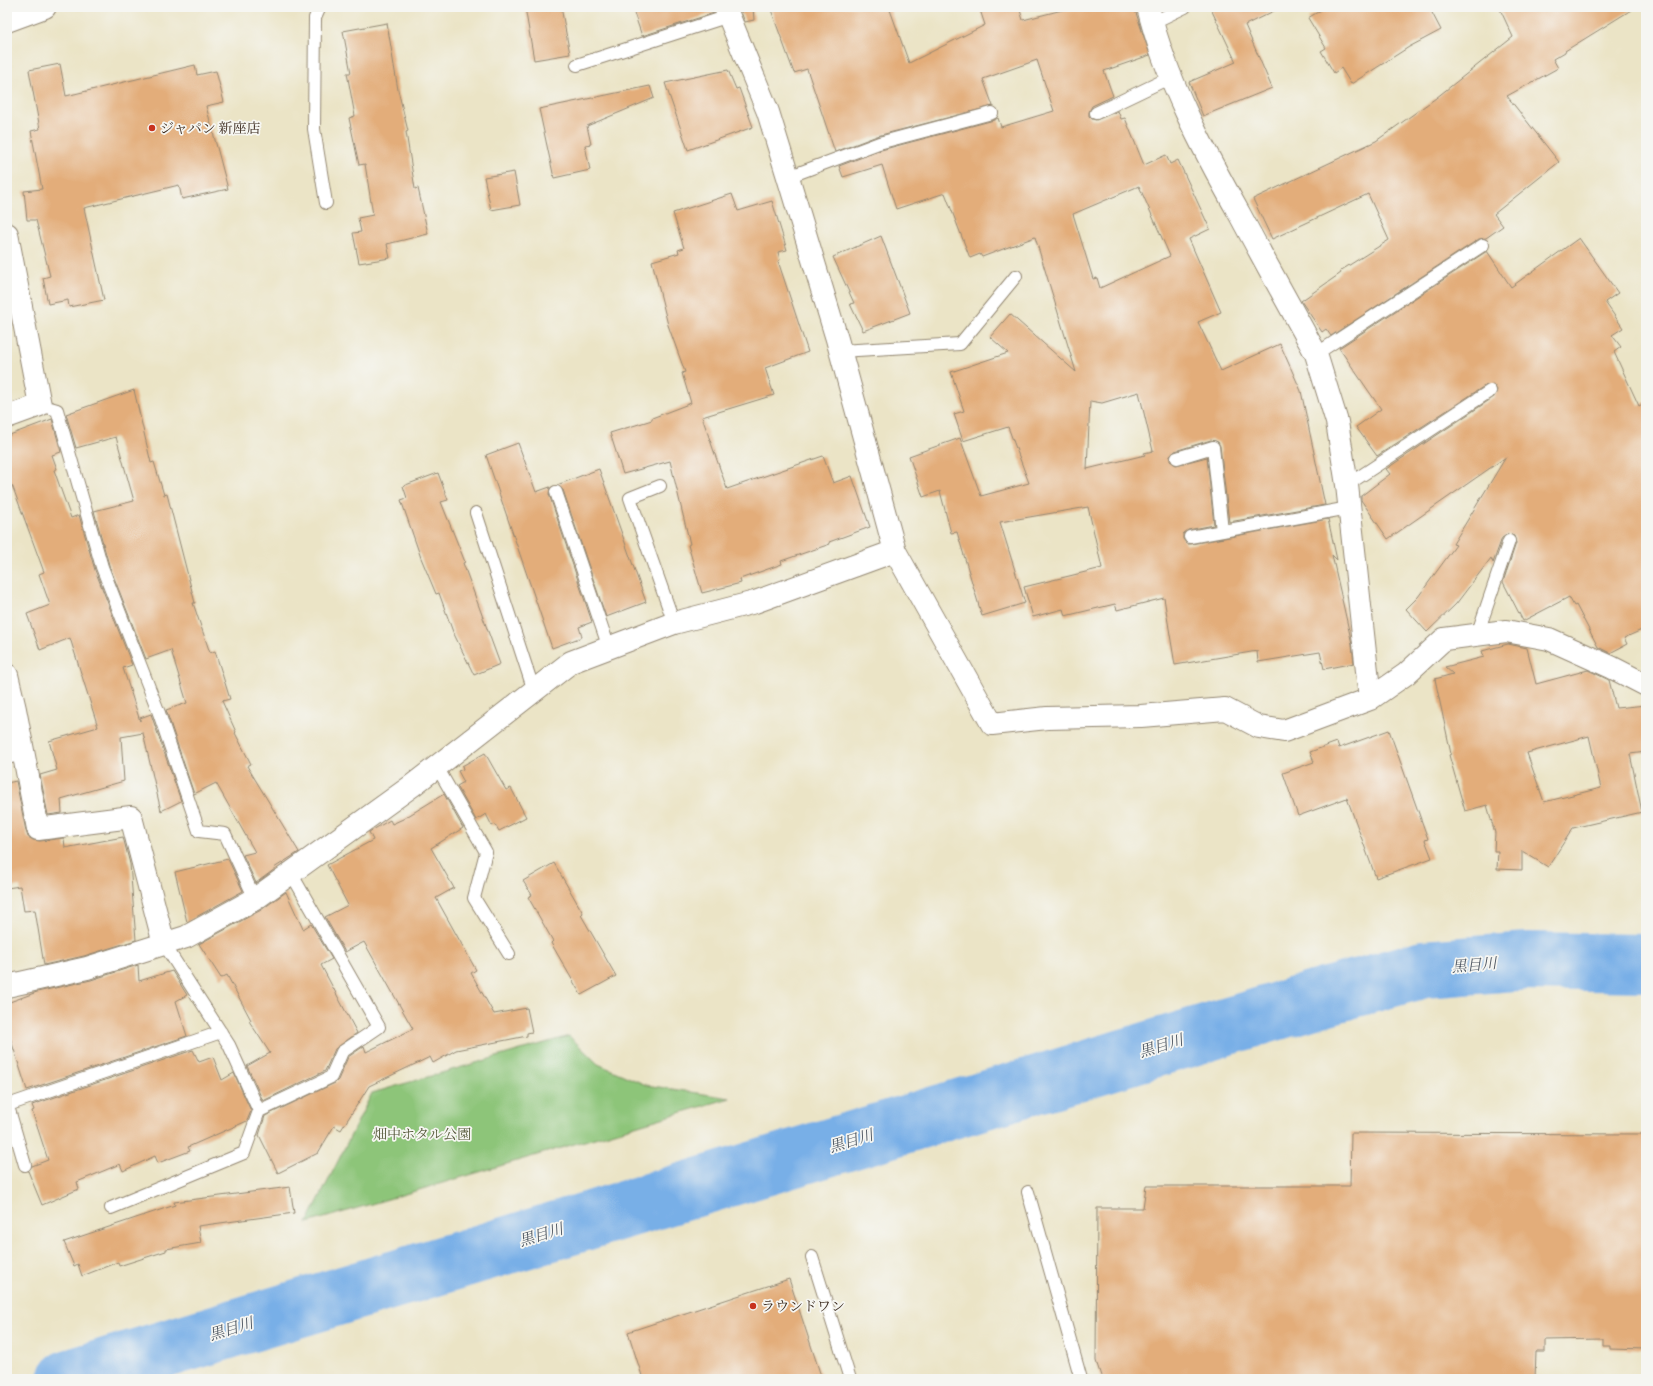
<svg xmlns="http://www.w3.org/2000/svg" width="1653" height="1386" font-family="'EB Garamond','Noto Serif JP',serif">
<style>
.green{fill:#8dc579;stroke:#64784c}
.lines{fill:none;stroke-linecap:round;stroke-linejoin:round}
.river{stroke:#78afe7;stroke-width:58}
.building{fill:#e3ad7a;fill-rule:evenodd}
.lane-casing{stroke:#938772;stroke-width:14}
.street-casing{stroke:#938772;stroke-width:24}
.primary-casing{stroke:#938772;stroke-width:24}
.lane{stroke:#fff;stroke-width:12}
.street{stroke:#fff;stroke-width:22}
.primary{stroke:#fff;stroke-width:22}
.poi-dot{fill:#c8321e;stroke:#f6f6f2;stroke-width:1.5}
.labels{text-anchor:middle;stroke-width:3.5;stroke-linejoin:round;paint-order:stroke}
.poi-label{font-size:14px;fill:#3b2a1e;stroke:#f6f6f2;text-anchor:start}
.park-label{font-size:14px;fill:#545839;stroke:#f6f6f2}
.water-label{font-size:15px;font-style:italic;fill:#505964;stroke:#f6f6f2}
</style>
<rect width="100%" height="100%" fill="#f6f6f2"/>
<filter id="ink" filterUnits="userSpaceOnUse"><feTurbulence type="fractalNoise" baseFrequency=".025" numOctaves="2"/><feDisplacementMap in="SourceGraphic" scale="8" xChannelSelector="R" yChannelSelector="G"/><feConvolveMatrix kernelMatrix="1 2 1 2 8 2 1 2 1" color-interpolation-filters="sRGB"/></filter>
<filter id="wash" filterUnits="userSpaceOnUse"><feTurbulence type="fractalNoise" baseFrequency=".012" numOctaves="4" result="noise"/><feDisplacementMap in="SourceGraphic" scale="16" xChannelSelector="R" yChannelSelector="G"/><feGaussianBlur stdDeviation="0.9" result="paint"/><feColorMatrix in="noise" values="0 0 0 0 0 0 0 0 0 0 0 0 0 0 0 0 0 1.4 0 .05"/><feComposite in="paint" operator="in"/></filter>
<g filter="url(#wash)">
<rect width="100%" height="100%" fill="#ebe4c6"/>
<path class="green" d="M 569,1036 L 598,1064 L 646,1085 L 730,1098 L 307,1223 L 372,1093 Z"/>
<g class="lines">
<path class="river" d="M 67,1379 L 1324,997 L 1424,969 L 1528,961 L 1646,963"/>
</g>
<g id="blocks">
<path class="building" d="M 525,7 L 561,7 L 570,54 L 534,60 Z
M 632,7 L 713,7 L 714,13 L 642,36 Z
M 739,7 L 753,7 L 754,20 L 745,22 Z
M 770,7 L 889,7 L 909,63 L 985,25 L 979,7 L 1019,7 L 1023,20 L 1074,7 L 1134,7 L 1150,55 L 1104,71 L 1113,96 L 1092,106 L 1089,112 L 1089,116 L 1092,119 L 1096,120 L 1118,111 L 1121,119 L 1125,118 L 1144,165 L 1166,155 L 1170,164 L 1178,160 L 1210,229 L 1189,239 L 1221,312 L 1198,322 L 1221,371 L 1280,344 L 1301,391 L 1325,505 L 1229,522 L 1220,446 L 1218,442 L 1211,440 L 1175,451 L 1170,456 L 1170,461 L 1176,465 L 1207,457 L 1214,525 L 1188,530 L 1183,534 L 1183,539 L 1187,544 L 1191,544 L 1328,519 L 1337,560 L 1332,555 L 1352,644 L 1354,663 L 1324,669 L 1320,652 L 1258,662 L 1257,651 L 1175,665 L 1164,598 L 1117,610 L 1115,604 L 1065,616 L 1063,609 L 1033,617 L 1024,587 L 1102,568 L 1088,507 L 1000,522 L 1025,603 L 982,616 L 957,532 L 951,533 L 940,491 L 923,497 L 909,456 L 960,438 L 981,496 L 1029,483 L 1008,427 L 963,441 L 954,414 L 964,411 L 951,372 L 1008,353 L 990,337 L 1010,314 L 1076,372 L 1035,237 L 982,257 L 980,254 L 970,258 L 945,193 L 896,209 L 882,165 L 843,177 L 839,166 L 881,150 L 994,120 L 998,118 L 1001,127 L 1054,111 L 1037,60 L 983,79 L 993,106 L 877,136 L 835,152 L 807,69 L 794,73 ZM 1139,186 L 1170,256 L 1100,288 L 1097,278 L 1093,279 L 1073,214 ZM 1139,392 L 1153,451 L 1144,453 L 1145,455 L 1087,469 L 1090,401 L 1102,403 Z
M 1210,7 L 1282,7 L 1245,25 L 1272,88 L 1203,116 L 1189,82 L 1236,62 Z
M 1326,7 L 1429,7 L 1441,30 L 1409,47 L 1351,84 L 1341,68 L 1334,73 L 1321,51 L 1326,48 L 1308,18 Z
M 1499,7 L 1636,7 L 1565,51 L 1565,52 L 1553,59 L 1558,68 L 1507,96 L 1559,162 L 1494,214 L 1503,226 L 1486,238 L 1479,239 L 1331,336 L 1326,329 L 1322,332 L 1301,301 L 1341,273 L 1340,271 L 1389,240 L 1368,194 L 1272,239 L 1253,199 L 1376,141 L 1436,98 L 1513,37 Z
M 387,23 L 398,90 L 408,131 L 406,132 L 415,189 L 418,188 L 428,234 L 387,244 L 390,258 L 359,263 L 353,233 L 361,232 L 358,218 L 373,215 L 365,164 L 359,165 L 349,118 L 355,116 L 347,73 L 351,73 L 343,31 Z
M 60,64 L 66,96 L 195,65 L 197,75 L 216,71 L 224,102 L 206,106 L 228,189 L 182,199 L 179,185 L 84,208 L 104,300 L 69,307 L 68,300 L 48,304 L 43,278 L 50,276 L 36,220 L 27,220 L 24,191 L 42,189 L 31,131 L 40,129 L 29,70 Z
M 728,70 L 736,89 L 739,88 L 753,127 L 688,150 L 665,83 Z
M 650,86 L 654,98 L 587,126 L 591,144 L 585,145 L 590,170 L 554,178 L 539,109 Z
M 514,172 L 520,205 L 491,210 L 484,177 Z
M 732,194 L 738,211 L 772,201 L 787,250 L 778,252 L 780,260 L 778,261 L 808,352 L 765,368 L 774,395 L 702,417 L 727,489 L 823,456 L 833,483 L 852,476 L 870,527 L 829,542 L 830,544 L 781,561 L 782,564 L 740,579 L 741,583 L 702,593 L 688,545 L 690,544 L 670,461 L 623,474 L 610,433 L 652,420 L 652,418 L 691,403 L 682,373 L 685,372 L 668,325 L 652,261 L 679,253 L 678,250 L 684,248 L 673,213 Z
M 881,236 L 910,313 L 863,331 L 850,304 L 854,303 L 833,257 Z
M 1579,238 L 1618,293 L 1605,302 L 1623,328 L 1612,335 L 1621,347 L 1614,352 L 1639,406 L 1646,402 L 1646,628 L 1624,638 L 1627,644 L 1610,653 L 1598,647 L 1576,605 L 1574,606 L 1569,597 L 1523,621 L 1503,582 L 1516,543 L 1514,536 L 1508,534 L 1502,538 L 1493,563 L 1491,558 L 1456,604 L 1427,632 L 1406,609 L 1418,597 L 1456,545 L 1453,544 L 1506,457 L 1388,539 L 1361,500 L 1361,496 L 1390,474 L 1386,469 L 1494,397 L 1497,390 L 1493,384 L 1486,385 L 1377,456 L 1356,427 L 1381,409 L 1339,348 L 1487,251 L 1511,287 Z
M 134,390 L 151,463 L 154,462 L 164,495 L 167,494 L 195,603 L 193,603 L 210,653 L 215,651 L 230,699 L 222,701 L 236,732 L 235,733 L 251,764 L 247,766 L 299,852 L 274,868 L 275,869 L 256,883 L 243,855 L 255,852 L 216,783 L 194,794 L 166,710 L 187,703 L 171,650 L 146,659 L 109,565 L 94,511 L 134,501 L 116,437 L 76,448 L 66,414 Z
M 52,419 L 61,452 L 52,455 L 57,469 L 54,470 L 71,518 L 79,515 L 95,570 L 132,665 L 123,668 L 140,721 L 140,718 L 151,714 L 181,801 L 161,811 L 143,733 L 121,737 L 124,781 L 61,799 L 62,813 L 48,815 L 40,775 L 57,770 L 49,741 L 98,727 L 70,638 L 40,650 L 27,614 L 50,605 L 39,574 L 44,572 L 12,485 L 7,487 L 7,436 Z
M 518,443 L 536,492 L 550,487 L 549,494 L 592,622 L 579,627 L 582,637 L 552,648 L 486,455 Z
M 599,469 L 646,602 L 606,617 L 563,490 L 557,485 Z
M 438,473 L 448,500 L 441,502 L 465,562 L 463,563 L 500,664 L 474,675 L 453,632 L 439,593 L 436,594 L 421,558 L 401,500 L 407,498 L 403,486 Z
M 1508,644 L 1527,648 L 1536,684 L 1588,670 L 1609,680 L 1616,708 L 1646,705 L 1646,752 L 1630,754 L 1642,812 L 1573,828 L 1548,867 L 1522,851 L 1522,870 L 1497,869 L 1498,851 L 1494,851 L 1495,833 L 1487,805 L 1465,811 L 1449,755 L 1451,754 L 1435,679 L 1453,674 L 1445,667 L 1484,657 L 1482,651 ZM 1589,736 L 1601,788 L 1544,802 L 1527,753 Z
M 1389,730 L 1428,839 L 1425,840 L 1432,858 L 1376,878 L 1347,798 L 1298,816 L 1283,773 L 1314,762 L 1310,752 L 1337,742 L 1339,748 Z
M 485,753 L 506,790 L 511,788 L 526,817 L 499,831 L 495,824 L 492,826 L 486,814 L 476,820 L 457,786 L 464,782 L 458,771 L 463,769 L 462,766 Z
M 16,781 L 26,831 L 28,837 L 33,840 L 40,841 L 64,838 L 65,848 L 123,837 L 130,864 L 136,940 L 84,956 L 44,965 L 35,910 L 24,911 L 20,886 L 7,888 L 7,783 Z
M 444,794 L 463,828 L 431,848 L 454,888 L 436,898 L 476,970 L 471,973 L 494,1014 L 527,1008 L 532,1032 L 527,1033 L 527,1036 L 456,1050 L 433,1063 L 430,1057 L 369,1086 L 341,1130 L 334,1126 L 318,1153 L 278,1173 L 259,1135 L 265,1116 L 335,1083 L 338,1080 L 348,1057 L 364,1046 L 366,1052 L 413,1029 L 364,942 L 345,952 L 325,917 L 348,905 L 327,865 L 373,840 L 369,832 L 390,820 L 392,824 L 403,819 Z
M 228,859 L 243,891 L 187,922 L 175,872 Z
M 554,863 L 583,913 L 581,915 L 616,976 L 581,995 L 551,943 L 553,941 L 528,897 L 532,895 L 523,881 Z
M 286,892 L 303,929 L 311,924 L 332,959 L 321,965 L 357,1033 L 335,1049 L 325,1071 L 263,1101 L 247,1066 L 270,1053 L 249,1021 L 251,1020 L 227,975 L 221,978 L 199,944 L 261,910 Z
M 138,965 L 139,981 L 172,971 L 187,995 L 176,1001 L 187,1036 L 27,1090 L 7,1028 L 7,1003 L 37,992 L 91,980 Z
M 193,1050 L 199,1062 L 213,1057 L 222,1080 L 234,1073 L 251,1111 L 247,1121 L 188,1147 L 190,1151 L 158,1163 L 155,1156 L 123,1171 L 120,1164 L 77,1182 L 79,1189 L 42,1205 L 28,1171 L 32,1166 L 48,1160 L 32,1111 L 34,1110 L 32,1105 Z
M 1351,1133 L 1646,1134 L 1646,1350 L 1610,1349 L 1610,1346 L 1603,1346 L 1603,1339 L 1545,1340 L 1545,1352 L 1536,1352 L 1535,1379 L 1102,1379 L 1096,1361 L 1097,1208 L 1143,1208 L 1146,1186 L 1350,1186 Z
M 290,1187 L 294,1213 L 198,1226 L 201,1243 L 166,1249 L 166,1251 L 119,1266 L 118,1262 L 82,1276 L 78,1264 L 74,1266 L 64,1242 L 175,1205 L 174,1202 Z
M 789,1279 L 822,1379 L 643,1379 L 628,1332 Z"/>
</g>
</g>
<g filter="url(#ink)">
<use href="#blocks" fill-opacity="0" stroke="#938772" stroke-width="1"/>
<g class="lines">
<g class="lane-casing">
<path id="lane" d="M 320,7 L 315,18 L 314,129 L 326,203
M 1152,23 L 1185,7
M 577,65 L 729,16
M 1096,113 L 1171,77
M 788,177 L 879,143 L 992,113
M 840,351 L 960,344 L 1016,276
M 1316,354 L 1483,245
M 40,405 L 57,410 L 102,567 L 159,713 L 199,831 L 225,834 L 255,899
M 1177,458 L 1213,447 L 1222,531
M 1347,485 L 1490,391
M 660,486 L 630,498 L 674,623
M 556,492 L 609,648
M 476,513 L 534,691
M 1190,537 L 1349,508
M 1477,635 L 1509,541
M 7,758 L 24,754
M 437,767 L 486,852 L 474,898 L 509,954
M 7,1103 L 25,1165
M 8,1105 L 221,1032
M 259,1111 L 331,1077 L 342,1052 L 379,1027 L 291,873
M 1028,1192 L 1081,1379
M 111,1208 L 244,1153 L 259,1111 L 229,1045 L 164,944
M 812,1257 L 850,1379"/>
</g>
<g class="street-casing">
<path id="street" d="M 725,7 L 768,112 L 788,177 L 837,339 L 895,551 L 992,724 L 1047,718 L 1141,716 L 1225,709 L 1259,727 L 1284,731 L 1370,699 L 1406,674 L 1444,639 L 1506,631 L 1549,639 L 1611,667 L 1646,685
M 1148,7 C 1166,80 1203,149 1240,215 C 1265,262 1291,308 1316,354 L 1337,422 L 1347,485 L 1370,699
M 7,234 L 40,405 L 7,417
M 7,675 L 15,709 L 38,829 L 131,817 L 164,944
M 7,986 L 87,968 L 186,937 L 255,899 L 413,785 L 571,662 L 674,623 L 755,602 L 895,551"/>
</g>
<g class="primary-casing">
<path id="primary" d="M 7,21 L 45,7"/>
</g>
<use href="#lane" class="lane"/>
<use href="#street" class="street"/>
<use href="#primary" class="primary"/>
</g>
</g>
<g class="poi-dot">
<circle cx="152" cy="128" r="4"/>
<circle cx="753" cy="1306" r="4"/>
</g>
<g class="labels">
<g class="poi-label">
<text x="160" y="133">ジャパン 新座店</text>
<text x="761" y="1311">ラウンドワン</text>
</g>
<g class="park-label">
<text x="422" y="1139">畑中ホタル公園</text>
</g>
<g class="water-label">
<text transform="translate(1474 965) rotate(-5)" y="5">黒目川</text>
<text transform="translate(1161 1046) rotate(-17)" y="5">黒目川</text>
<text transform="translate(851 1141) rotate(-17)" y="5">黒目川</text>
<text transform="translate(541 1235) rotate(-17)" y="5">黒目川</text>
<text transform="translate(231 1329) rotate(-17)" y="5">黒目川</text>
</g>
</g>
<rect width="1653" height="1386" fill="none" stroke="#f6f6f2" stroke-width="24"/>
</svg>
